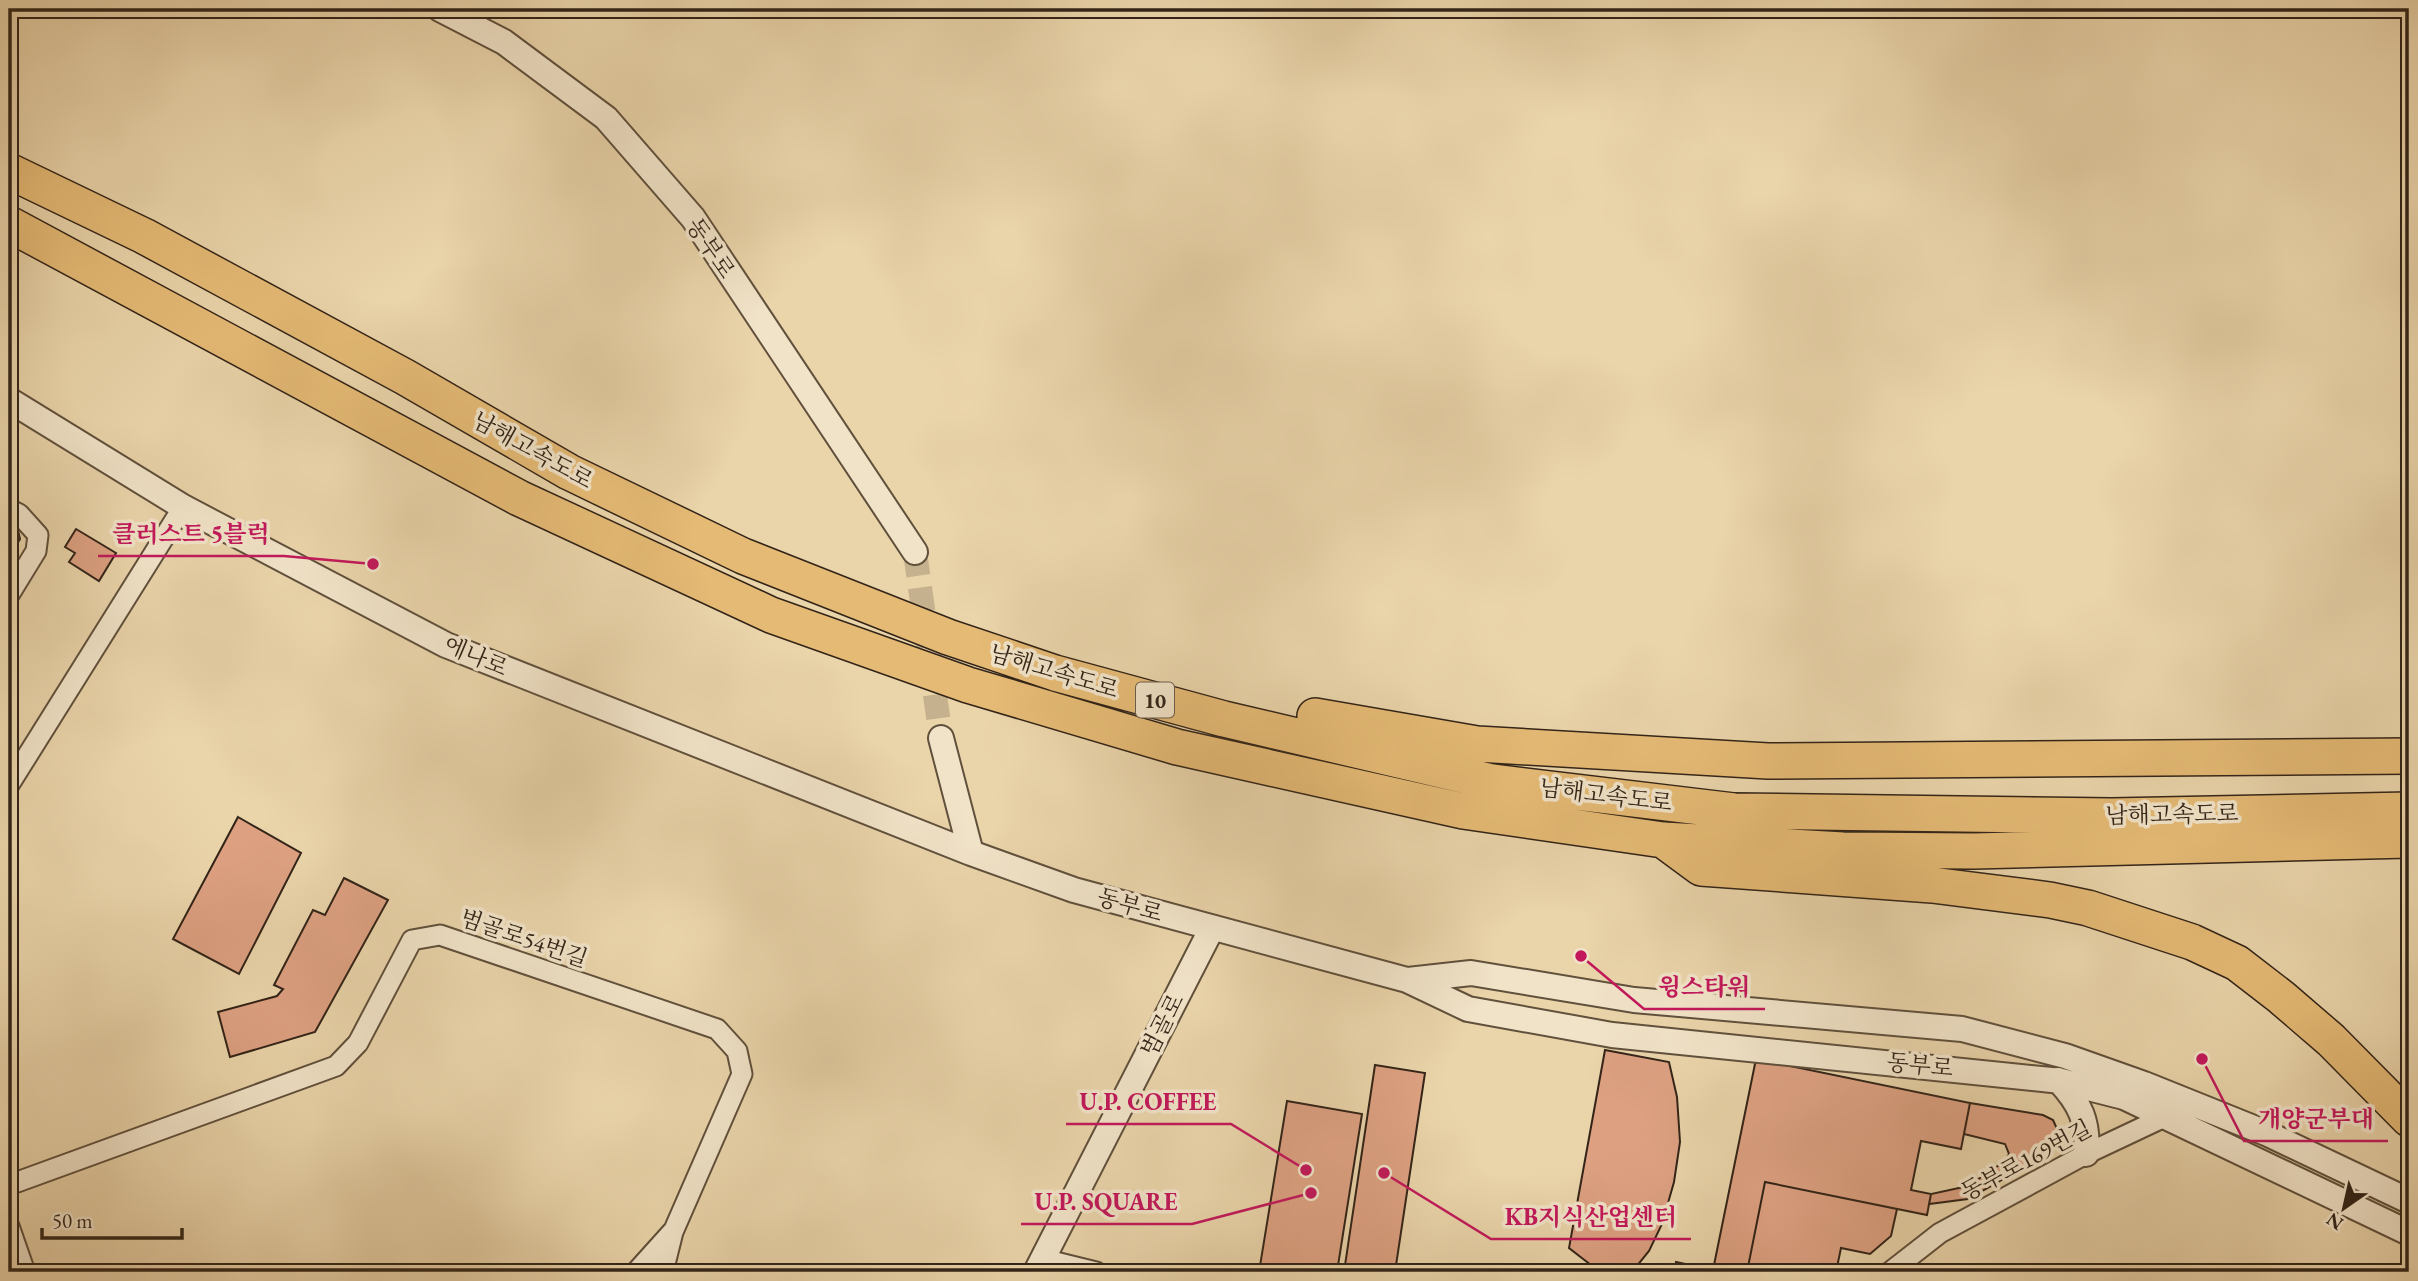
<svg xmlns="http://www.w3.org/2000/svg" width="2418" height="1281" viewBox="0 0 2418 1281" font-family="'EB Garamond','Noto Serif KR',serif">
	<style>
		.building { fill: #dda182; stroke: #322418; stroke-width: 2 }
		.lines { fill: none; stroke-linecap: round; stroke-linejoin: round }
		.tertiary-tunnel { stroke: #c5b18d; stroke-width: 24; stroke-dasharray: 24 12; stroke-linecap: butt }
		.minor-casing { stroke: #60503c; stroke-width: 23 }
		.tertiary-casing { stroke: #60503c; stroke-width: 28 }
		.motorway-casing { stroke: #322418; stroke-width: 38 }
		.minor { stroke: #f1e3c8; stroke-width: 19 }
		.tertiary { stroke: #f1e3c8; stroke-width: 24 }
		.motorway { stroke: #e5ba75; stroke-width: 35 }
		.labels { text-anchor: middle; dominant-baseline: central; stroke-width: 7; stroke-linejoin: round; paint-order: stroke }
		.shield { fill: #f1e3c8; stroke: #6b5d4d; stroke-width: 2 }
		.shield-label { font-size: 21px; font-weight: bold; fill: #322418 }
		.street-label { font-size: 23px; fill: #322418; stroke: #f1e3c8 }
		.leader { fill: none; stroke: #c2185b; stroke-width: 2.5 }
		.callout-dot { fill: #c2185b; stroke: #f1e3c8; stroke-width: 2.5 }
		.callout-label { font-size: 24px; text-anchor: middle; font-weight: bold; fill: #c2185b; stroke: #f1e3c8; stroke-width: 7; stroke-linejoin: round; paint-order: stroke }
	</style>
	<rect width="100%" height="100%" fill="#ead4aa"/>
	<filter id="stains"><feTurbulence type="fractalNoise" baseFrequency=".00286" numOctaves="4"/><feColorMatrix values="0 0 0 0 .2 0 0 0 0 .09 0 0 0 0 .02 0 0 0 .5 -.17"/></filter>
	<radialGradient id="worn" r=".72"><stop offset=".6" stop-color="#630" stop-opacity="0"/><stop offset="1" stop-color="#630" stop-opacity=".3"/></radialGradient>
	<path class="building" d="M9,525L18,530L20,539L9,557Z
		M76,529L116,553L99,581L69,562L75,553L65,547Z
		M238,817L301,853L239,974L173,939Z
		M344,878L388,900L315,1032L230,1057L218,1012L277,996L283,989L274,985L313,910L325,915Z
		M1605,1050L1669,1062L1677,1097L1680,1142L1674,1182L1662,1224L1649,1251L1632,1272H1600L1569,1248Z
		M1756,1059L1970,1103L1961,1149L1921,1141L1911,1190L1931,1194L1927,1215L1765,1182L1747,1272H1674L1676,1262L1713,1270Z
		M1375,1065L1425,1073L1395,1272H1344Z
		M1287,1101L1362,1114L1337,1272H1259Z
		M1970,1103L2043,1115L2053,1120L2058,1131L2056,1144L2049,1153L1968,1199L1929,1204L1931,1194L1968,1186L2005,1161L2009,1154L2005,1144L1964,1134Z
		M1765,1182L1897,1209L1891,1236L1870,1254L1841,1248L1836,1272H1747Z"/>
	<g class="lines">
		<path class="tertiary-tunnel" d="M915,552L941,738"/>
		<defs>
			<path id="minor" d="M9,509L19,514L38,535L36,551L9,595
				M9,785L183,507
				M9,1185L336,1066L358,1043L412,940L440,935L717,1029L737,1051L742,1074L673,1232L663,1272
				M9,1226L25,1272
				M1043,1259L1096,1272
				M636,1272L672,1232
				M1890,1272L1940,1233L2086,1154L2175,1112"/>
			<path id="tertiary" d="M440,9L504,42L606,118L693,218L915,552
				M9,400L183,507L446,645L971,853L1074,890L1407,980L1468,1009L1612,1035L2061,1081L2124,1097L2409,1233
				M941,738L971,853
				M1408,980L1471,973L1634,1000L1962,1029L2065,1056L2144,1084L2266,1133L2409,1201
				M2058,1080C2080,1103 2089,1122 2086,1154
				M1036,1272L1212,928"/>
			<path id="motorway" d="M9,171L144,236L405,377L569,472L743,556L948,637L1055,673L1224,719L1492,782L1734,811L2112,816L2409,810
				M9,224L519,498L771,615L968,685L1177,747L1463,811L1663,840L1843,850L1974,851L2409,840
				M1315,716L1477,744L1768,761L2409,756
				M1663,840L1701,868L1932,885L2050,900L2088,908L2192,942L2237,963L2281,997L2331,1040L2409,1119"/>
		</defs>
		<use href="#minor" class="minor-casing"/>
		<use href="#tertiary" class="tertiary-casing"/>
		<use href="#motorway" class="motorway-casing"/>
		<use href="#minor" class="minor"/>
		<use href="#tertiary" class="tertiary"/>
		<use href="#motorway" class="motorway"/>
	</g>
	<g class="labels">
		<rect class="shield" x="1136" y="682.5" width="38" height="35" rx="5"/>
		<g class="shield-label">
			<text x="1155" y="700">10</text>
		</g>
		<g class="street-label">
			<text transform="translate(711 248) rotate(56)">동부로</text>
			<text transform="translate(533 450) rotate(29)">남해고속도로</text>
			<text transform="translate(476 656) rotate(23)">에나로</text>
			<text transform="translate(1054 671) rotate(17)">남해고속도로</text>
			<text transform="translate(1606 795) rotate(7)">남해고속도로</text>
			<text transform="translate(2172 814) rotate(-1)">남해고속도로</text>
			<text transform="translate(1130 905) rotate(16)">동부로</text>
			<text transform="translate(524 938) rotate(19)">범골로54번길</text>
			<text transform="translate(1162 1025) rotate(-63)">범골로</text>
			<text transform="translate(1920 1065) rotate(6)">동부로</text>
			<text transform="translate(2026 1160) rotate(-28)">동부로169번길</text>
		</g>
	</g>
	<path class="leader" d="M373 564L284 556H98M1581 956L1644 1009H1765M1306 1170L1231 1124H1066M2202 1059L2244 1141H2388M1311 1193L1192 1224H1021M1384 1173L1491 1239H1691"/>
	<g class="callout-dot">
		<circle cx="373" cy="564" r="7"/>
		<circle cx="1581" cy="956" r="7"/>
		<circle cx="1306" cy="1170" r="7"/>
		<circle cx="2202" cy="1059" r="7"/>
		<circle cx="1311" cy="1193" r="7"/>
		<circle cx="1384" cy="1173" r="7"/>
	</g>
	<g class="callout-label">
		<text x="191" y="542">클러스트 5블럭</text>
		<text x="1704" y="995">윙스타워</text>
		<text x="1148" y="1110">U.P. COFFEE</text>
		<text x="2316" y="1127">개양군부대</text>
		<text x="1106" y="1210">U.P. SQUARE</text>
		<text x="1591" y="1225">KB지식산업센터</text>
	</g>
	<rect width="2418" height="1281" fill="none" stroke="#ead4aa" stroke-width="35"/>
	<rect x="10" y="10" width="2397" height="1260" fill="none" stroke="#322418" stroke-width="3.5"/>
	<rect x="18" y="18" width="2383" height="1246" fill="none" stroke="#322418" stroke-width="2"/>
	<g transform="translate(2344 1208) rotate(214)" stroke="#f1e3c8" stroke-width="5" paint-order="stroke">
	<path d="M0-5L12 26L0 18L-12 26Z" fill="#322418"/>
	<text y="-10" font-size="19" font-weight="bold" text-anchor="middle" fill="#322418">N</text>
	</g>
	<path d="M42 1228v10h140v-10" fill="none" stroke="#322418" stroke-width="3.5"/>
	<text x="52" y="1228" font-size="21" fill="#322418" stroke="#f1e3c8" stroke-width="5" paint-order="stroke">50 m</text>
	<rect width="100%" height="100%" filter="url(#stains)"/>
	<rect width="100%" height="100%" fill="url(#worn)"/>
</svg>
